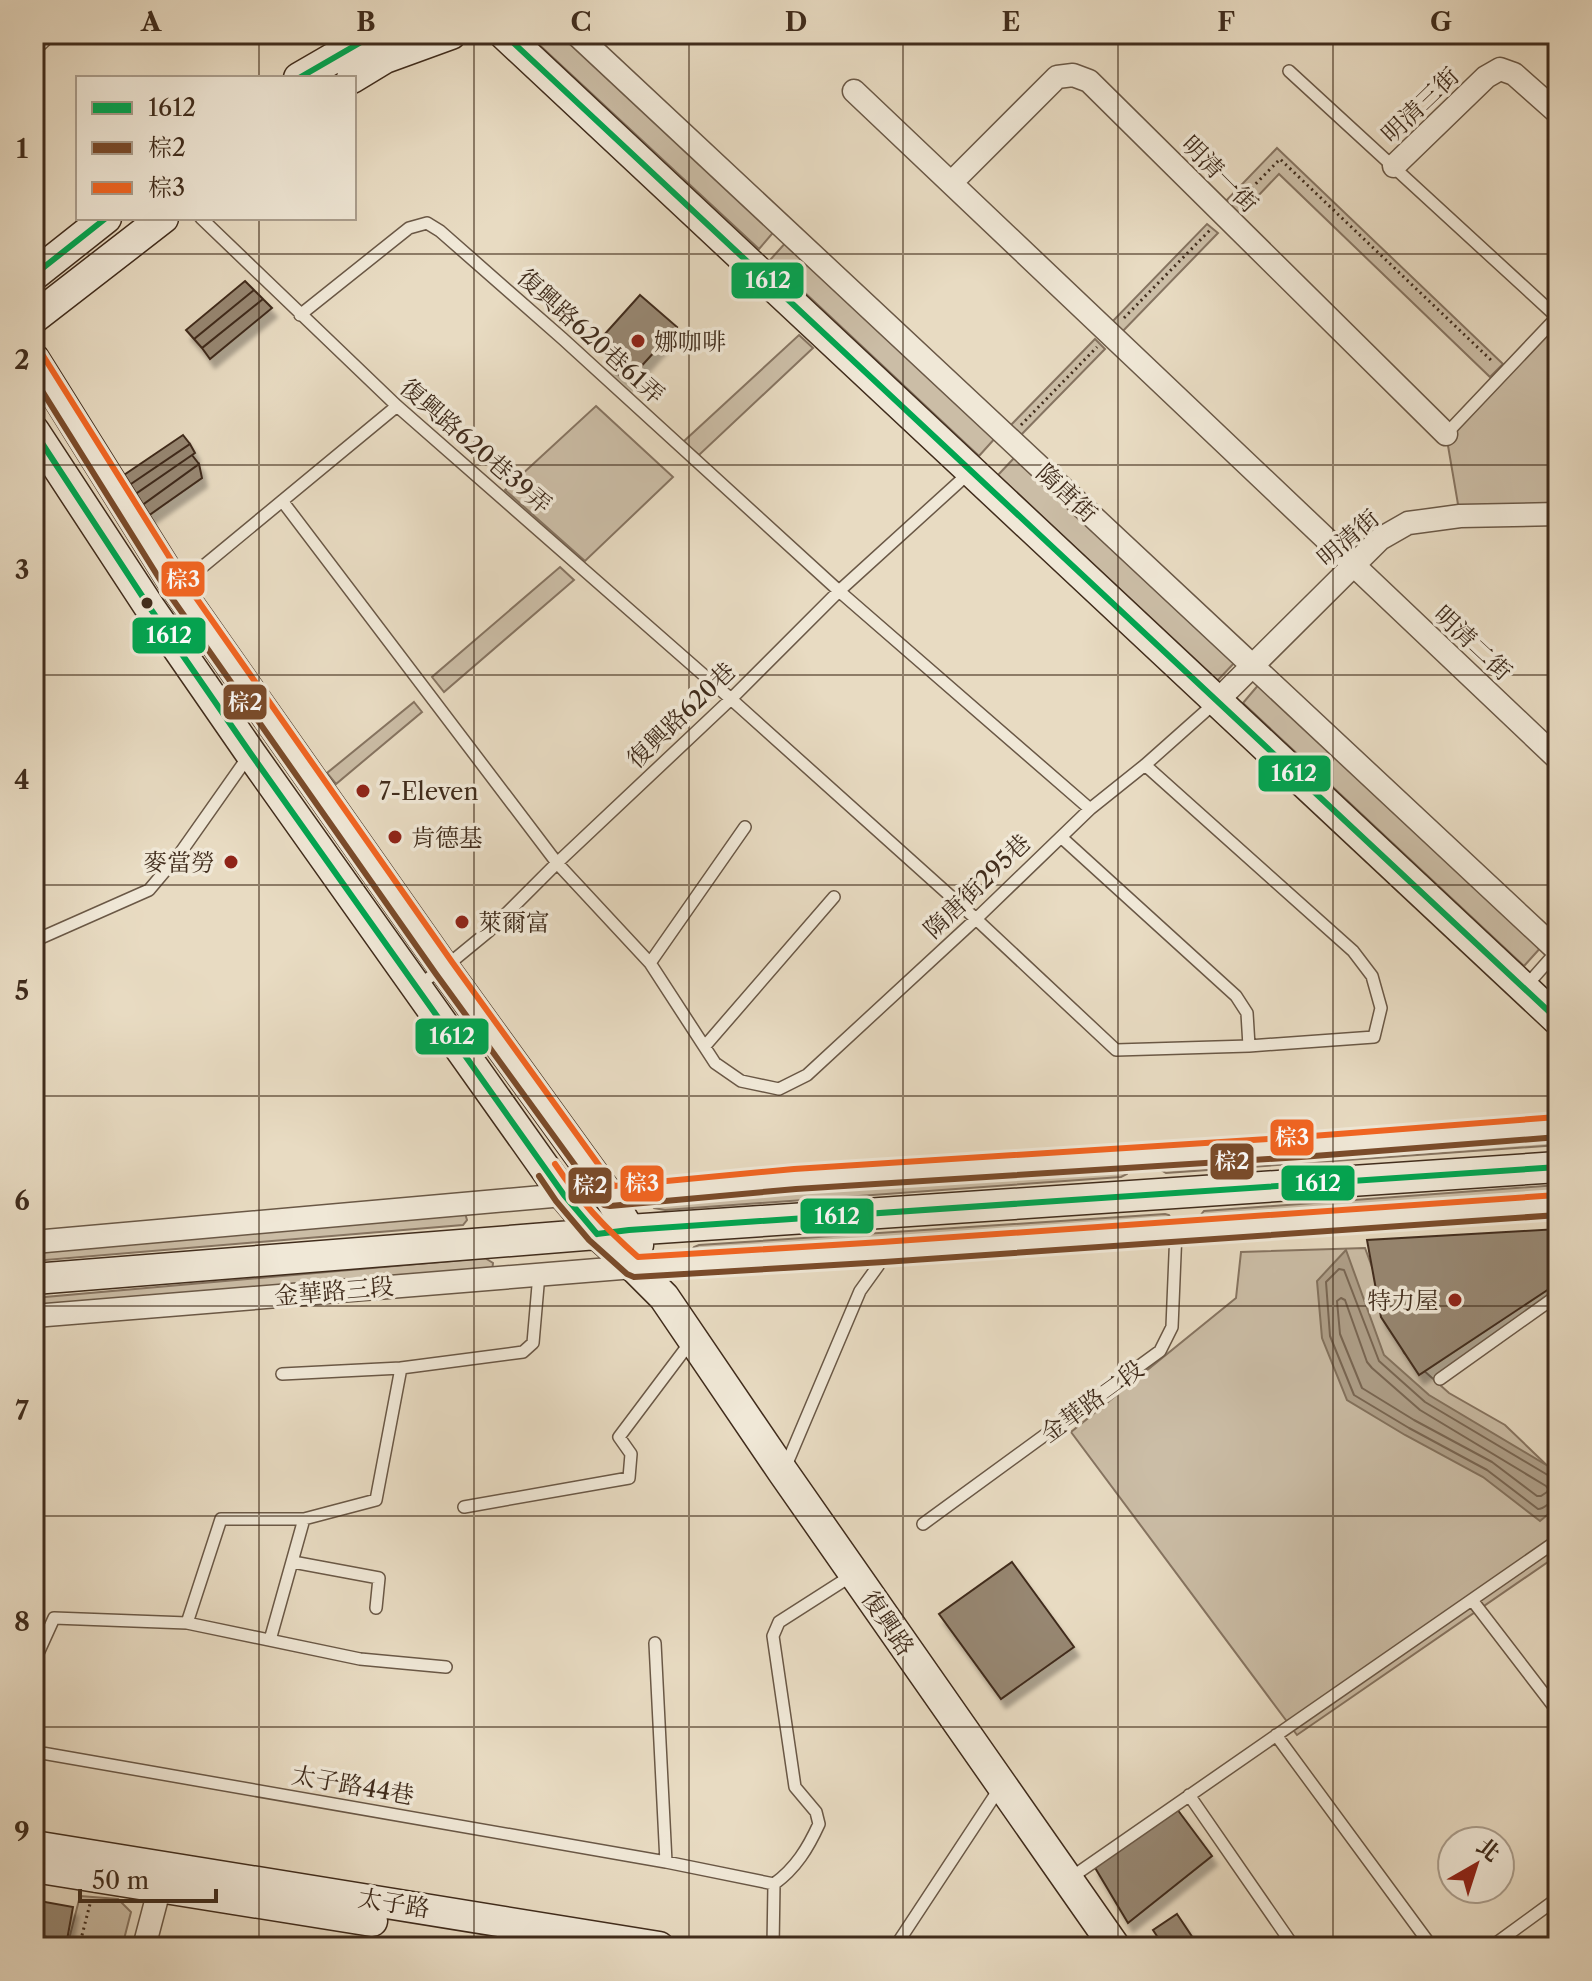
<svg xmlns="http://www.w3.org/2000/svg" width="1592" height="1981" viewBox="0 0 1592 1981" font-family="'Libre Caslon Text','Noto Serif TC',serif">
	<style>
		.green { fill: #cbbda6; stroke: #867461; stroke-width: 2 }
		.water { fill: #afa08a; stroke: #83725e; stroke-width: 2 }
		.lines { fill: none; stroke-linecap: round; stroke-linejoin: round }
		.shore { stroke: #786653; stroke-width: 2 }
		.building { fill: #978772; stroke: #402c1c; stroke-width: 2; filter: url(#shadow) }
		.lane-casing { stroke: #6a5846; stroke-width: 14 }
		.street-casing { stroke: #6a5846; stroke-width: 25 }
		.secondary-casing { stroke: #402c1c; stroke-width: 33 }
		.path { stroke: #402c1c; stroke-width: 3; stroke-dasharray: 2 4; stroke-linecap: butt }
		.lane { stroke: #f0e8d7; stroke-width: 11 }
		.street { stroke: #f0e8d7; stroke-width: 22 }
		.secondary { stroke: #f0e8d7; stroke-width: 30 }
		.bus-1-casing { stroke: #f0e8d7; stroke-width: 12 }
		.bus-2-casing { stroke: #f0e8d7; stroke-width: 12 }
		.bus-3-casing { stroke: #f0e8d7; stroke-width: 12 }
		.bus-1 { stroke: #00a651; stroke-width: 6 }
		.bus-2 { stroke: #7a4b2a; stroke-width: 6 }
		.bus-3 { stroke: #f26522; stroke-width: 6 }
		.grid { fill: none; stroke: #402c1c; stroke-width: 2; stroke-opacity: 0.55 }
		.poi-dot { fill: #8f2418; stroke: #f0e8d7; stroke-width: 3 }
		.bus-dot { fill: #402c1c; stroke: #f0e8d7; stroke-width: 3 }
		.labels { text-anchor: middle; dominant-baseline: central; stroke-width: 7; stroke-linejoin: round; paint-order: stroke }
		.street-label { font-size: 24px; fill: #402c1c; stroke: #f0e8d7 }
		.poi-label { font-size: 24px; fill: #402c1c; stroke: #f0e8d7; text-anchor: start }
		.line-badge { stroke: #f0e8d7; stroke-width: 3 }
		.badge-label { font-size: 22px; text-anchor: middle; font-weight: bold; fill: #fff }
		.neatline { fill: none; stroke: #402c1c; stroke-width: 3 }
		.grid-label { font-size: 26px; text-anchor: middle; font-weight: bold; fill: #402c1c }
	</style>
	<defs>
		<filter id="shadow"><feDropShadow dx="5" dy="9" stdDeviation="2" flood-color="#0004"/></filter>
	</defs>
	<rect width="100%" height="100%" fill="#e8dbc2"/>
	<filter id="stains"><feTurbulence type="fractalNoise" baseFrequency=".0025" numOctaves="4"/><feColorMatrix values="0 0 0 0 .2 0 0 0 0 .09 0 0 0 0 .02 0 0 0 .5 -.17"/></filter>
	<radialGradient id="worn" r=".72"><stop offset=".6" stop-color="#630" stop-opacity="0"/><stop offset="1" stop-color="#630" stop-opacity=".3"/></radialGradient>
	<path class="green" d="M571,37L777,228L759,249L533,39Z
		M1277,148L1503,364L1490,377L1279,174L1235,220L1221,206Z
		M1207,224L1218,233L1120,334L1110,324Z
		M788,240L997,436L979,456L770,260Z
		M1558,318V514L1460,516L1446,434Z
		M799,335L813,348L699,455L683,442Z
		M1095,339L1105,349L1017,439L1007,429Z
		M596,406L673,477L585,561L505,490Z
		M1016,456L1237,660L1217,681L998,475Z
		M560,567L574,580L444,692L432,677Z
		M1260,683L1543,945L1524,966L1243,703Z
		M414,702L422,712L336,784L327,773Z
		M1558,1132V1145L1166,1173L1161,1170L1159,1166Z
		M1127,1168V1174L1121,1177L665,1210L654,1208L650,1202V1199Z
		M1558,1185V1201L1201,1221L1200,1216L1204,1211Z
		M465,1213L467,1220L463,1225L34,1261V1246Z
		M1165,1214L1169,1215L1172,1220L694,1256L692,1250L694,1247L699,1245Z
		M1365,1248L1404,1353L1449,1393L1505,1425L1558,1476V1555L1297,1735L1071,1432L1236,1298L1241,1252Z
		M485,1258L493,1263L492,1271L34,1308V1298Z
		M80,1896L118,1899L131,1912L122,1947H67Z"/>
	<path class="water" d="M1346,1250L1384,1355L1429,1395L1558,1472V1506L1540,1521L1483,1477L1405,1435L1347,1400L1322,1338L1317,1281Z"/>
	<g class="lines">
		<path class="shore" d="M1341,1298L1345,1300L1367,1362L1372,1368L1420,1410L1546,1486L1548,1489L1547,1492L1541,1496H1537L1492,1462L1414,1420L1362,1388L1340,1334L1337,1301Z
			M1558,1478L1551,1477L1425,1402L1379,1361L1344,1270L1339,1269L1326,1282L1330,1336L1354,1395L1409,1428L1487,1470L1538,1509C1546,1509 1549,1500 1558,1500"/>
	</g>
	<path class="building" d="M245,281L254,290L194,339L186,330Z
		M254,290L263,299L202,348L194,339Z
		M640,295L677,327L627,382L605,362L618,347L604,335Z
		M263,299L272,308L210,359L202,348Z
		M183,435L190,444L128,486L121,477Z
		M190,444L195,453L134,495L128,486Z
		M192,455L199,464L141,506L134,495Z
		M199,464L202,478L148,516L141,506Z
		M1558,1229V1283L1419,1375L1381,1317L1367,1240Z
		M1012,1562L1074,1647L1001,1699L939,1614Z
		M1177,1809L1212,1856L1128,1923L1094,1866Z
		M34,1900L73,1907L67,1940L34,1935Z
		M1177,1914L1199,1947H1164L1153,1930Z"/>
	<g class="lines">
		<defs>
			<path id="lane" d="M34,51L52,34
				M1289,71L1558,318
				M201,218L397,406L731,699L976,919L1116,1050L1249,1046L1374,1037L1381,1008L1372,976L1353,951L1145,765
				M300,315L409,228L427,223L440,231L563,339L839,591L1090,809
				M1446,434L1557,317
				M283,502L557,863L650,963L715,1063L741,1081L779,1089L807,1075L976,919L1090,809L1145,765L1217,701
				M178,587L397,406
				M1061,837L1236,996L1247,1013L1249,1046
				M34,937L36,940L149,890L181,852L250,754
				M650,963L745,827
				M418,985L444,968L489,931L557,863L731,699L839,591L970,472
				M1526,986L1558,950
				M705,1046L834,897
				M282,1374L401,1368
				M1440,1379L1558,1295
				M785,1468L860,1291L878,1266L883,1252
				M464,1507L629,1478L631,1454L619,1437L692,1340
				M923,1524L1160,1351L1172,1327L1176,1231
				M293,1562L379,1578L376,1608
				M1472,1600L1558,1712
				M270,1640L304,1519
				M655,1643L666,1862
				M34,1662L54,1618L187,1623
				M446,1667L360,1659L187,1623L221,1519H304L376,1500L401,1368L523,1352L533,1343L539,1274
				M1276,1735L1432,1947
				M34,1746L42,1753L666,1862L774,1884
				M1189,1795L1294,1947
				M1069,1879L1558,1540
				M773,1947L774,1884C796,1868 808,1848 819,1824L816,1812L795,1787L773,1636L779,1622L854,1574
				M895,1947L1001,1786
				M1491,1947L1558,1898"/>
			<path id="street" d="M576,34L1558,951
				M854,91L1558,759
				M1394,166L1486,77L1500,69L1514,74L1558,113
				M951,183L1057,77L1073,75L1089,81L1446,434
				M1217,701L1380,539L1408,523L1460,516L1558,514
				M34,1242L564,1195L609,1196L795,1179L1300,1147L1558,1127
				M34,1316L634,1267L883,1252L996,1243L1558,1205
				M144,1947L163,1875"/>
			<path id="secondary" d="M504,34L1558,1020
				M299,78L375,34
				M352,78L385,58L451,34
				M34,275L106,218
				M34,318L163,218
				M34,359L177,588L444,968L609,1196L638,1245
				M34,431L150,608L251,754L564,1195L597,1234L634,1267L664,1297L783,1472L1115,1947
				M34,1279L597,1234L629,1230L1558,1167
				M34,1846L659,1947
				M34,1867L372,1921"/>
		</defs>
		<use href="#lane" class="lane-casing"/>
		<use href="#street" class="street-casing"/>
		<use href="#secondary" class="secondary-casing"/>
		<path class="path" d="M1239,201L1280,159L1493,362
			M1124,318L1211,229
			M1021,425L1097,347
			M79,1947L91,1900"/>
		<use href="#lane" class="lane"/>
		<use href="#street" class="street"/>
		<use href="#secondary" class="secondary"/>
		<defs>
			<path id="bus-1" d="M504,34L1558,1020
				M299,78L375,34
				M34,275L106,218
				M34,431L150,608L251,754L564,1195L597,1234
				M597,1234L629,1230L1558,1167"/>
			<path id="bus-2" d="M34,378L169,594L436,974L604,1205L610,1206L796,1189L1301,1157L1558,1137
				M539,1176L556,1201L589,1240L627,1274L634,1277L884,1262L1558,1215"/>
			<path id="bus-3" d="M42,354L185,582L452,962L614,1186L794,1169L1299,1137L1557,1117
				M555,1164C580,1201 604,1227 638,1257L882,1242L1557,1195"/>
		</defs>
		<use href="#bus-1" class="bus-1-casing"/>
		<use href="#bus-2" class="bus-2-casing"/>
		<use href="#bus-3" class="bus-3-casing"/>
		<use href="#bus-1" class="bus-1"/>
		<use href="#bus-2" class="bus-2"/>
		<use href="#bus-3" class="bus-3"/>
	</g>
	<path class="grid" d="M259,34V78M474,34V1947M689,34V1947M903,34V1947M1118,34V1947M1333,34V1947M259,218V1947M34,254H1558M34,465H1558M34,675H1558M34,885H1558M34,1096H1558M34,1306H1558M34,1516H1558M34,1727H1558"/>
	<g class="poi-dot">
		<circle cx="638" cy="341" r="8"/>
		<circle cx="363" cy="791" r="8"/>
		<circle cx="395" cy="837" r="8"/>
		<circle cx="231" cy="862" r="8"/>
		<circle cx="462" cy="922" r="8"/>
		<circle cx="1455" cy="1300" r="8"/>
	</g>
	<circle class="bus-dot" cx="147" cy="603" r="7"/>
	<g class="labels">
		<g class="street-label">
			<text transform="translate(1420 105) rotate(-44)">明清三街</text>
			<text transform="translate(1220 174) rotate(45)">明清一街</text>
			<text transform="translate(591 336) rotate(42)">復興路620巷61弄</text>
			<text transform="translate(476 446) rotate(41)">復興路620巷39弄</text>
			<text transform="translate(1067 493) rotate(43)">隋唐街</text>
			<text transform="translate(1348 538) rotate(-41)">明清街</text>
			<text transform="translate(1473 643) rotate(43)">明清二街</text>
			<text transform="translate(681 715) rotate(-44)">復興路620巷</text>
			<text transform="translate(977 886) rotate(-44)">隋唐街295巷</text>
			<text transform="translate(334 1291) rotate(-5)">金華路三段</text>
			<text transform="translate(1092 1401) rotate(-36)">金華路二段</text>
			<text transform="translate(888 1623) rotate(56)">復興路</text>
			<text transform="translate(353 1785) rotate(10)">太子路44巷</text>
			<text transform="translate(394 1903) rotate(9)">太子路</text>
		</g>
		<g class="poi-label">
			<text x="654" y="341">娜咖啡</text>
			<text x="379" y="791">7-Eleven</text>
			<text x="411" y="837">肯德基</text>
			<text x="215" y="862" text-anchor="end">麥當勞</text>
			<text x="478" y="922">萊爾富</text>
			<text x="1439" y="1300" text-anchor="end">特力屋</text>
		</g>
	</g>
	<g class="line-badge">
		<rect x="730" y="261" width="75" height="39" rx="8" fill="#00a651"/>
		<rect x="160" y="560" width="46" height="38" rx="8" fill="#f26522"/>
		<rect x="131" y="616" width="76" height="39" rx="8" fill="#00a651"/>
		<rect x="222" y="683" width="46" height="38" rx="8" fill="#7a4b2a"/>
		<rect x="1257" y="754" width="75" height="39" rx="8" fill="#00a651"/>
		<rect x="414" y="1017" width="76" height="39" rx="8" fill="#00a651"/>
		<rect x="1269" y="1118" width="46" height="39" rx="8" fill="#f26522"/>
		<rect x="1209" y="1142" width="46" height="39" rx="8" fill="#7a4b2a"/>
		<rect x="1280" y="1164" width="76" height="38" rx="8" fill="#00a651"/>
		<rect x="619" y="1164" width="46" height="39" rx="8" fill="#f26522"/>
		<rect x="567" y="1166" width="46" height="39" rx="8" fill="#7a4b2a"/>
		<rect x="799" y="1197" width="76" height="38" rx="8" fill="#00a651"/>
	</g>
	<g class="badge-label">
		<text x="768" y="288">1612</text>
		<text x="183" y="587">棕3</text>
		<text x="169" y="643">1612</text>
		<text x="245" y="710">棕2</text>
		<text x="1294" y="781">1612</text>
		<text x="452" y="1044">1612</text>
		<text x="1292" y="1145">棕3</text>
		<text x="1232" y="1169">棕2</text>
		<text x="1318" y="1191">1612</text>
		<text x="642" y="1191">棕3</text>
		<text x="590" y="1193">棕2</text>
		<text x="837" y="1224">1612</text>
	</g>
	<rect width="1592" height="1981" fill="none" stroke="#e8dbc2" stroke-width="88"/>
	<rect x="76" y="76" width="280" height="144" fill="#f0e8d7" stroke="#aa9d8c" stroke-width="2"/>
	<rect x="92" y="102" width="40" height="12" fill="#00a651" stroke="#aa9d8c" stroke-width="2"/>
	<text x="148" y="116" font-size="24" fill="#402c1c">1612</text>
	<rect x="92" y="142" width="40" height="12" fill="#7a4b2a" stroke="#aa9d8c" stroke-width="2"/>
	<text x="148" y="156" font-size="24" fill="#402c1c">棕2</text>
	<rect x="92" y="182" width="40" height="12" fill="#f26522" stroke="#aa9d8c" stroke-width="2"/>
	<text x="148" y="196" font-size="24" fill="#402c1c">棕3</text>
	<g transform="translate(1476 1865) rotate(39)"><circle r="38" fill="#f0e8d7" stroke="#aa9d8c" stroke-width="2"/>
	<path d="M0-6L14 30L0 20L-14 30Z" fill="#8f2418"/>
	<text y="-12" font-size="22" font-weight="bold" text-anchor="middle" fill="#402c1c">北</text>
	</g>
	<path d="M80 1889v12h136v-12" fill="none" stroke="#402c1c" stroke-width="4"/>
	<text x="92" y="1889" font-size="24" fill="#402c1c" stroke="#f0e8d7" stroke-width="6" paint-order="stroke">50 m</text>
	<rect x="44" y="44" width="1504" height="1893" class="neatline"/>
	<g class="grid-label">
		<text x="151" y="31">A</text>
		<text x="366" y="31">B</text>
		<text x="581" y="31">C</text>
		<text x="796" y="31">D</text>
		<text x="1011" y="31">E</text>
		<text x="1226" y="31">F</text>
		<text x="1441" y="31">G</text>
		<text x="22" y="158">1</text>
		<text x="22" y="369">2</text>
		<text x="22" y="579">3</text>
		<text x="22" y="789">4</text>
		<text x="22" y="1000">5</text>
		<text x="22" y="1210">6</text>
		<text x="22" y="1420">7</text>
		<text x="22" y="1631">8</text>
		<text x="22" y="1841">9</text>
	</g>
	<rect width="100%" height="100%" filter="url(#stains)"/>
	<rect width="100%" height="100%" fill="url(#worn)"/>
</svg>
